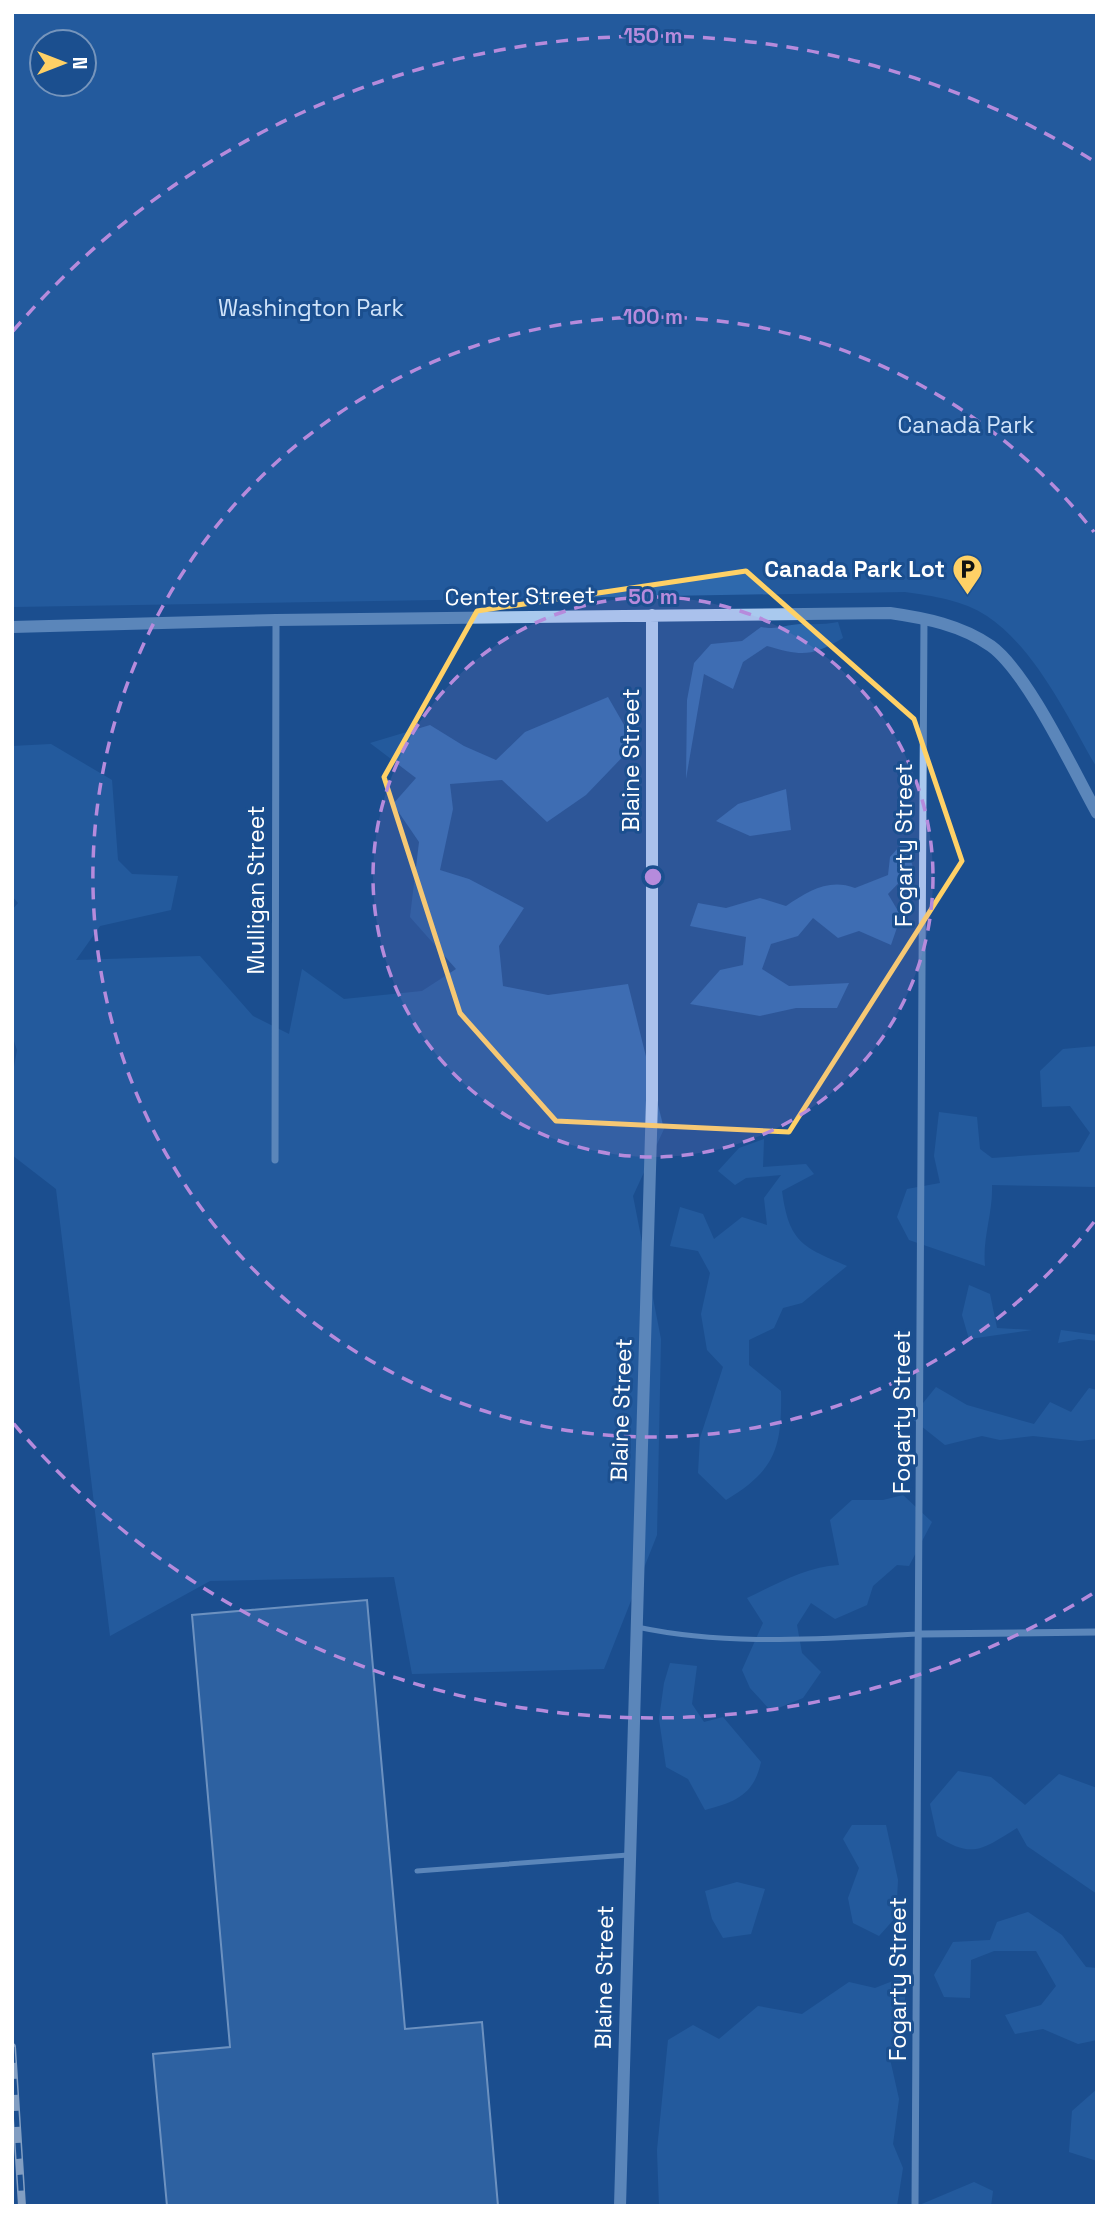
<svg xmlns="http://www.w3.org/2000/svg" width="1109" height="2218" viewBox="0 0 1109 2218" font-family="'Space Grotesk',sans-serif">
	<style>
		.green { fill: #2e69ad; fill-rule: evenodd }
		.building { fill: #4478b7; stroke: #cfe3fa; stroke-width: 2 }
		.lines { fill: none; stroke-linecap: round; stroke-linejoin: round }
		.service { stroke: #a9c9ee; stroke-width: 5 }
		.minor { stroke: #a9c9ee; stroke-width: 7 }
		.tertiary { stroke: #a9c9ee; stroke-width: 12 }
		.rail-casing { stroke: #fff; stroke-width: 8 }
		.rail { stroke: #1b4f8f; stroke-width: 5; stroke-dasharray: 16; stroke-linecap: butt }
		.marked { fill: none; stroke: #ffd166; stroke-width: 5; stroke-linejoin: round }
		.ring { fill: none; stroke: #b68bdc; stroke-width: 3.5; stroke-dasharray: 12 9 }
		.labels { text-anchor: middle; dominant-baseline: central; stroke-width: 6; stroke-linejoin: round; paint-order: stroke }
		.park-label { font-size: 23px; fill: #cfe3fa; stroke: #1b4f8f }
		.poi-label { font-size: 23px; font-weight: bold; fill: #fff; stroke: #1b4f8f; text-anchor: end }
		.street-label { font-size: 23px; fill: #fff; stroke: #1b4f8f }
		.centre { fill: #b68bdc; stroke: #1b4f8f; stroke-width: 3.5 }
		.ring-label { font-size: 21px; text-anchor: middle; font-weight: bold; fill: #b68bdc; stroke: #1b4f8f; stroke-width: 6; stroke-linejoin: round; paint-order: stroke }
	</style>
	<rect width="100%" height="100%" fill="#1b4f8f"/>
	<path class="green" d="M12,12H1097V768C1067,716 1036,649 987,616C963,600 933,596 905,592L12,607ZM42,42H84V84H42Z
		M838,622L843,638C811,657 802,656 767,646L743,662L733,689L704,674L686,779L687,700L694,663L711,644L742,641L761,627C778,630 784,625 800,624C813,624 824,625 838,622Z
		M608,697L635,744L586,795L547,822L502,780L450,784L453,809L440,870L469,879L524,908L499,946L503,986L548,995L628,984L664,1129L633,1196L661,1339L657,1535L604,1669L412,1674L394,1577L210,1581L110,1636L56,1189L12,1155V1078L17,1050L12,1035V910L18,903L12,896V746L51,744L112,780L118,860L132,874L178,876L171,910L100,926L76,960L200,956L253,1016L289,1034L302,969L344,999L422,991L456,969L410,917L419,842L393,804L416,778L370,743L430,725L464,746L496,760L525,732Z
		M786,789L791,830L750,836L716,821L738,804Z
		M906,839L913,868L888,894L901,916L891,945L859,931L838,938L813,918L798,936L771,944L762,969L789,986L849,983L837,1008H796L760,1016L690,1004L720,970L743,965L746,937L690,926L698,903L726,908L760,898L786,906C808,891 829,878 855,888L888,875L890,857Z
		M1097,1046V1187L992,1185C993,1213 982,1239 985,1266L909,1240L897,1217L907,1189L940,1183L934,1156L939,1112L977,1117L980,1149L992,1158L1079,1152L1090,1133L1070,1106L1042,1107L1040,1071L1063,1049Z
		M764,1139L763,1167L806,1164L814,1174L782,1191C789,1243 803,1247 847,1266L802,1303L783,1308L774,1328L749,1340V1365L781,1391C782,1447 776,1470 726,1500L698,1473L700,1438L723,1367L707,1350L701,1314L710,1273L698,1251L670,1246L680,1207L703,1214L714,1239L742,1217L767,1225L764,1198L781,1175L746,1178L735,1185L718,1171L739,1148Z
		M969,1285L990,1294L997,1328L1032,1330L969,1339L962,1315Z
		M1061,1330L1097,1335V1341L1079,1339L1058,1343Z
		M936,1387L967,1405L1034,1424L1050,1402L1071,1412L1089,1388L1097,1390V1439L1080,1441L1033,1436L1000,1440L982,1436L945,1445L911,1418Z
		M903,1495L932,1522L909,1566L897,1565L873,1586L867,1605L835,1619L811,1603L797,1625L802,1653L821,1672L803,1698L771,1711L750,1688L742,1670L763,1623L747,1598C777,1584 805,1567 839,1565L830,1520L852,1500H883Z
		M670,1663L697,1666L692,1704L704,1722L723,1717L761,1762C754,1795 735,1802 705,1810L688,1779L666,1767L659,1719L664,1683Z
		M958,1771L991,1777L1025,1805L1059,1774L1097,1788V1894L1027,1846L1017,1828C984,1848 973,1860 937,1836L930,1804Z
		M852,1825H886L898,1880L896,1917L879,1936L853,1923L848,1898L859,1868L843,1839Z
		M737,1882L765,1889L751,1934L723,1938L712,1919L705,1891Z
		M1028,1912L1062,1935L1086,1967L1097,1968V2040L1078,2044L1043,2029L1015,2034L1005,2015L1041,2005L1056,1986L1036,1951H994L971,1960L970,1998L944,1997L934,1975L953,1942L990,1940L997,1922Z
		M903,1977L906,2011L890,2059L899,2099L893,2144L903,2168L897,2206H659L657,2150L668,2040L693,2025L719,2039L758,2006L802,2014L849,1982L875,1988Z
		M1097,2089V2161L1069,2152L1072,2111Z
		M974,2182L993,2191L991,2206H917Z"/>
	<path class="building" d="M367,1600L405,2029L482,2022L498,2206H167L153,2054L230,2047L192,1615Z"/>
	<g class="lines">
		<path class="service" d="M637,1627C730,1647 826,1638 920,1634
			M417,1871L628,1855"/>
		<path class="minor" d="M275,1160L276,620
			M920,1634L1097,1632
			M915,2206L924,618"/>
		<path class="tertiary" d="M12,627L276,620L890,613C925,618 961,625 991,646C1028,673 1073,770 1097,813
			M620,2206L652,1100V615"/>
		<defs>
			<path id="rail" d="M12,2047L22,2206"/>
		</defs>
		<use href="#rail" class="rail-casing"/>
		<use href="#rail" class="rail"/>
	</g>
	<path d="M0 0H1109V2218H0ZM746,571L914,719L962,861L789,1132L556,1121L460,1013L384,777L477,611Z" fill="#1b4f8f" fill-opacity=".55" fill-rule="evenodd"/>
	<path class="marked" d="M746,571L914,719L962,861L789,1132L556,1121L460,1013L384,777L477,611Z"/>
	<circle cx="653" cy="877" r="280" fill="#b68bdc" fill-opacity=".12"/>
	<g class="ring">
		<circle cx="653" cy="877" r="280"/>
		<path d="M1094 1222A560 560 0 1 1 1094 532"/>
		<path d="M1092 1594A841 841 0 0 1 13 1423M13 331A841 841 0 0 1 1092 160"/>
	</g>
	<defs>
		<symbol id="parking-pin" viewBox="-11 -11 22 30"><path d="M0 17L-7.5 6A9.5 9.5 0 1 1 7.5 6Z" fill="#ffd166" stroke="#1b4f8f"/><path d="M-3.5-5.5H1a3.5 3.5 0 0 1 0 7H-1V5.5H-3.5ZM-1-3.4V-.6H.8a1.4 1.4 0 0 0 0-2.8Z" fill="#111"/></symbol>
	</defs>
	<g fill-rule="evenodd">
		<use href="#parking-pin" x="950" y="552" width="35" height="47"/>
	</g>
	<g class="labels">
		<g class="park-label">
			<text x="311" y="308">Washington Park</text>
			<text x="966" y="425">Canada Park</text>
		</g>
		<g class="poi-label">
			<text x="945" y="569">Canada Park Lot</text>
		</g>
		<g class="street-label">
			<text transform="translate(520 596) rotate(-1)">Center Street</text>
			<text transform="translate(631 760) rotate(-90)">Blaine Street</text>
			<text transform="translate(904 845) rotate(-90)">Fogarty Street</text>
			<text transform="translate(256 890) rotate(-90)">Mulligan Street</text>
			<text transform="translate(621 1410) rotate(-88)">Blaine Street</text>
			<text transform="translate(902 1412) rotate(-90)">Fogarty Street</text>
			<text transform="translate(604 1977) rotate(-89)">Blaine Street</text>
			<text transform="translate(898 1979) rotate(-90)">Fogarty Street</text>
		</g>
	</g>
	<circle cx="653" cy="877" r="10" class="centre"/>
	<g class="ring-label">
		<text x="653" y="43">150 m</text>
		<text x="653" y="324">100 m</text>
		<text x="653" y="604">50 m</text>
	</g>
	<rect width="1109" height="2218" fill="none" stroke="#ffffff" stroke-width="28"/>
	<g transform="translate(63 63) rotate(90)"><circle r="33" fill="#1b4f8f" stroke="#7695bc" stroke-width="2"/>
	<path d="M0-5L12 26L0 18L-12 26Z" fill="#ffd166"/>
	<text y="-10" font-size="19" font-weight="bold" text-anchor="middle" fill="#ffffff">N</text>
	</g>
</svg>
